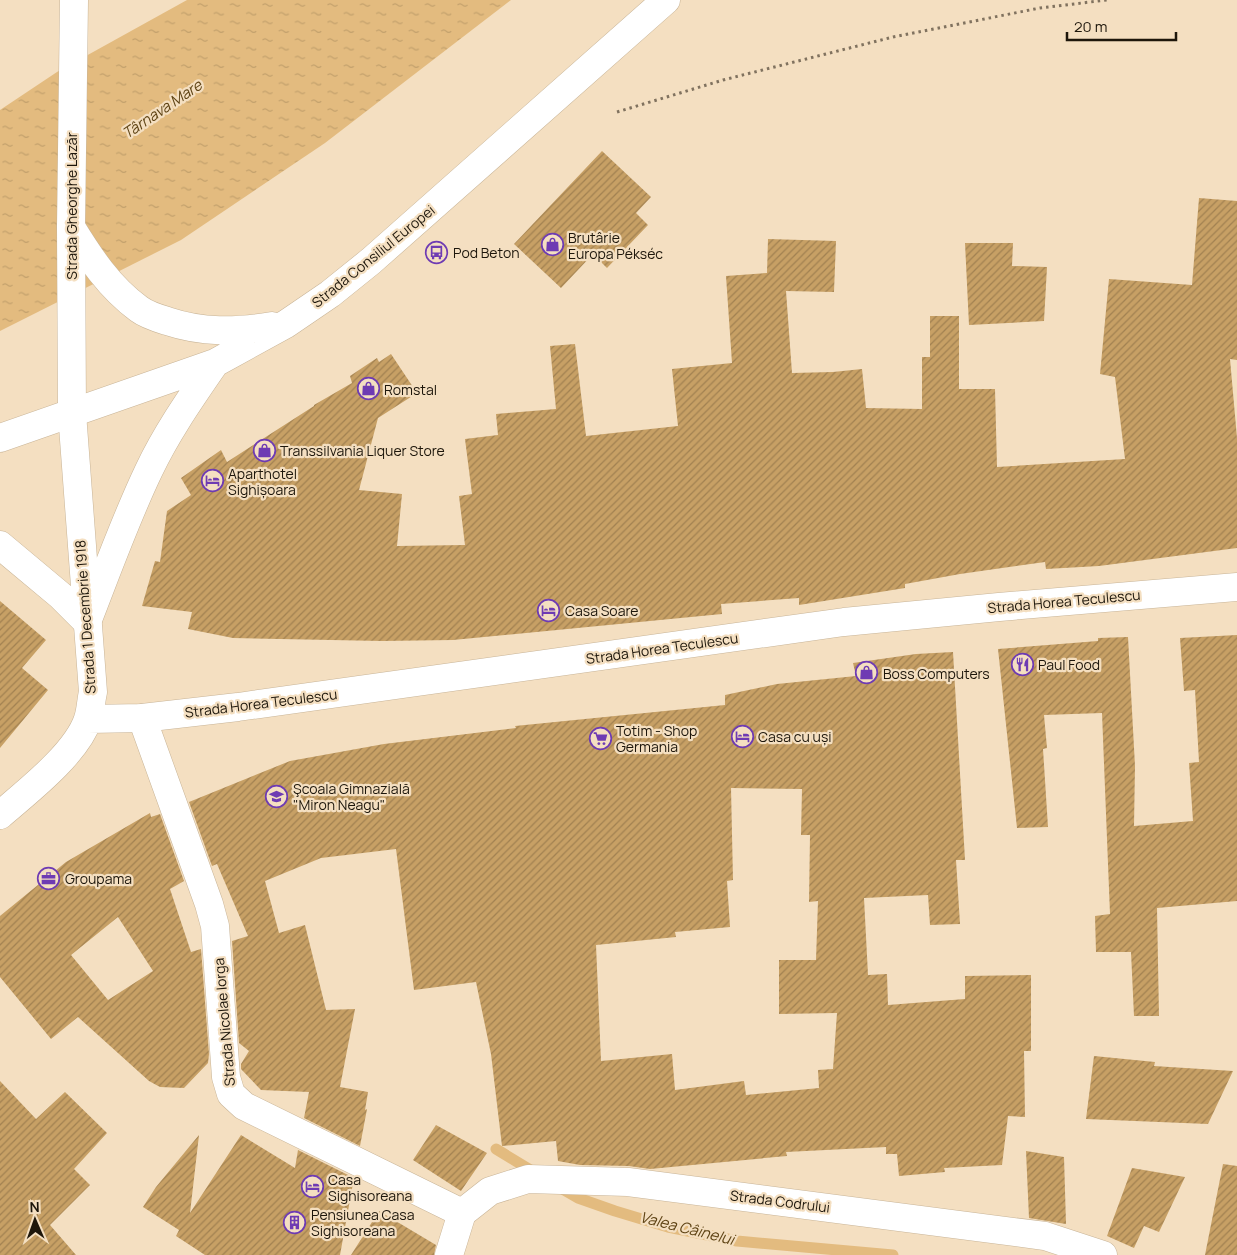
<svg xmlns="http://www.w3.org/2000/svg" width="1237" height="1255" viewBox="0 0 1237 1255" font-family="Manrope,sans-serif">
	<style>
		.water { fill: url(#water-ripples) }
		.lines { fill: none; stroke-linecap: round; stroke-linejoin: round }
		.stream { stroke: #e3bb7f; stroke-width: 11 }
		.building { fill: url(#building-hatch); fill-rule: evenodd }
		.street-casing { stroke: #c8b497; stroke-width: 29 }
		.secondary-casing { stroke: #c8b497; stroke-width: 29 }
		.highway-casing { stroke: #c8b497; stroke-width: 29 }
		.path { stroke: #80725f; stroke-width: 3; stroke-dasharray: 2.5 4; stroke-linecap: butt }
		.street { stroke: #fff; stroke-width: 28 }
		.secondary { stroke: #fff; stroke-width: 28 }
		.highway { stroke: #fff; stroke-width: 28 }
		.labels { text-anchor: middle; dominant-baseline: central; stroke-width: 4.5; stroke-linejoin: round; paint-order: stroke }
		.street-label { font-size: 14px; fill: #1d160b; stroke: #f4dfc1 }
		.poi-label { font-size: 14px; fill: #1d160b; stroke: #f4dfc1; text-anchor: start }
		.water-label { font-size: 15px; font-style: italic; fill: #5f4415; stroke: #f4dfc1 }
	</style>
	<defs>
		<pattern id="water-ripples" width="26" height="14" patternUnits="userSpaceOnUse" patternTransform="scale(1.25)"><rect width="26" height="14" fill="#e3bb7f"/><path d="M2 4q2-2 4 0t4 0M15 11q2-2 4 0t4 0" fill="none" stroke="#c2a06c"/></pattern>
		<pattern id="building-hatch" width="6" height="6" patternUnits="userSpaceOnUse" patternTransform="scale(1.25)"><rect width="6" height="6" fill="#c7a065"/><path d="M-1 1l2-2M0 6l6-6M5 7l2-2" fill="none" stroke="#a18151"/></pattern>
	</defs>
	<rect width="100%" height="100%" fill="#f4dfc1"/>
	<path class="water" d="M187,0H511L325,143L181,240L0,331V110L57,72Z"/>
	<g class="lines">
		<path class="stream" d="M496,1149L537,1174
			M559,1187L578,1198L615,1211L668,1227L737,1241L893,1255"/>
	</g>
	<path class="building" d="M602,151L651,197L636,213L648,225L607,268L593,254L561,288L514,244Z
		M1199,198L1237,201V360L1230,359L1237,438V548L1099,566L1046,569L1045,562L960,574L905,584V588L799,605V598L721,604L722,614L453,640L382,641L233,638L188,629L192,612L142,606L155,561L160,562L167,511L191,495L181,478L221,450L227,462L314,406V405L352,383L350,376L377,358L379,362L391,354L417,393L378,418L359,490L402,494L397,546L465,545L459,496L472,494L465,439L498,435L496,414L556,409L550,346L575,344L586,436L678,426L672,369L732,363L726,276L767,273L768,239L836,241L834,292L786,291L792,373L833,372L862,369L866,408L922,409V357H930V316H959V389H995L997,467L1125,459L1115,377L1100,374L1109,279L1192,285Z
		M965,243H1013L1012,266L1047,267L1044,321L969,325Z
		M0,601L46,640L22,668L48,690L0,748Z
		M1237,635V901L1157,908L1159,1016H1134L1131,952H1096L1095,916L1110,914L1102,713L1044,715L1047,748L1043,749L1048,827L1017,828L998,649L1098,641V638L1128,637L1135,766L1134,826L1193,821L1189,763L1199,762L1195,690L1184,691L1180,638Z
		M953,652L965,860H956L960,924L930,925L928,895L864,898L868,975L887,974L888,1005L965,999V976L1031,975V1051H1024L1025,1117L1008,1116L1002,1165L944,1168L945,1172L899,1176L897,1154H886V1147L786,1152L787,1156L650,1169L629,1166L580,1165L558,1161L556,1141L502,1146L491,1054L476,982L414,990L396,849L321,858L265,881L279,933L305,925L326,1010L355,1009L340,1087L368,1092L365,1110L367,1109L360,1146L304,1118L309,1092L261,1090L241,1069V1064L249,1051L239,1043L232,941L248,936L217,864L212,866L189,802L290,761L384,744L516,728L515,726L725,705V695L777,684L856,676L853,663L916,654ZM731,788L802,789L801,835H810L809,902L818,901L816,960H779V1014L837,1013L833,1069L818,1070L819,1088L746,1095L744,1081L675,1090L672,1054L601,1061L596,945L676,937L675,932L730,927L727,881L733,880Z
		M150,813L151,817L160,814L184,881L170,889L191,952L201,949L209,1054L208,1063L184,1088L160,1087L149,1081L78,1017L51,1039L0,977V916L66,862ZM118,917L153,971L108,1000L71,955Z
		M1094,1056L1155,1062L1154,1066L1233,1071L1208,1124L1086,1119Z
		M0,1081L36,1119L65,1092L107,1133L74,1169L90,1185L50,1225L76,1255H0Z
		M436,1125L487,1153L461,1191L413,1160Z
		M199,1135L190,1213L241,1135L295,1168L298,1150L354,1178L340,1255H205L176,1236L179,1230L143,1207L156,1187Z
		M1026,1151L1064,1157L1066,1224L1029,1218Z
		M1223,1164L1237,1166V1255H1205Z
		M1132,1168L1185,1177L1159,1232L1144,1226L1134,1248L1107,1236Z
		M379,1211L436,1245L434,1255H351Z"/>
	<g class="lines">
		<defs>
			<path id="street" d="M142,718L209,904L215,926L226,1077L231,1094L244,1106L462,1213
				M462,1213L490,1191L528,1179L628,1182L1045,1236L1103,1255
				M449,1255L462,1213"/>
			<path id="secondary" d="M88,719L142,718L238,707L844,622L999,607L1237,587
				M0,815C28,791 77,753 88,719C91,710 91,700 93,692L72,413L71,227L74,0"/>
			<path id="highway" d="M71,227C90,258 109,287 139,309C147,315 157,318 167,321C203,333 235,332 272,326
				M0,438L215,363L286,324L330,294L371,261L666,0
				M0,545L61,596L87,622C107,571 125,520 149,470C167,432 191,398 215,363"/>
		</defs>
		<use href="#street" class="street-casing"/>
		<use href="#secondary" class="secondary-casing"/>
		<use href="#highway" class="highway-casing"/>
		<path class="path" d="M617,112L723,80L893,37L1040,8L1107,0"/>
		<use href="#street" class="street"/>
		<use href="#secondary" class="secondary"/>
		<use href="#highway" class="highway"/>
	</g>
	<defs>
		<symbol id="shop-ring" viewBox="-11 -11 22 22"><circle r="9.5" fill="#f4dfc1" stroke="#6e3bb3" stroke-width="1.5"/><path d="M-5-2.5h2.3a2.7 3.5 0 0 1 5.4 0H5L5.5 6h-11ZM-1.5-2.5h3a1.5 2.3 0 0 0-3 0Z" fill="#6e3bb3"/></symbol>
		<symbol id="bus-ring" viewBox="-11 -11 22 22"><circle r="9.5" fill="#f4dfc1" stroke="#6e3bb3" stroke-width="1.5"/><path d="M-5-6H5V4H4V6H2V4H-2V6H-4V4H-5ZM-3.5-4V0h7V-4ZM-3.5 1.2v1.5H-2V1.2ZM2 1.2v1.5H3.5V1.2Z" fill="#6e3bb3"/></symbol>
		<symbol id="hotel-ring" viewBox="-11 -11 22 22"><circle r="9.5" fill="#f4dfc1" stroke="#6e3bb3" stroke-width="1.5"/><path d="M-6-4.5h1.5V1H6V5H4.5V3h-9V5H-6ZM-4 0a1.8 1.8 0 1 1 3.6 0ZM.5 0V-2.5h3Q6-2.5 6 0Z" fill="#6e3bb3"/></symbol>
		<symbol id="restaurant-ring" viewBox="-11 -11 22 22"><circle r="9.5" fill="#f4dfc1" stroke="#6e3bb3" stroke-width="1.5"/><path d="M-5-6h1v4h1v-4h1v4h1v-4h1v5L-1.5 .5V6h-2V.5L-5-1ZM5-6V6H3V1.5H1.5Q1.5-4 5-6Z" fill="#6e3bb3"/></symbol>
		<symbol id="supermarket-ring" viewBox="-11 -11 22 22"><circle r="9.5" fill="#f4dfc1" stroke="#6e3bb3" stroke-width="1.5"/><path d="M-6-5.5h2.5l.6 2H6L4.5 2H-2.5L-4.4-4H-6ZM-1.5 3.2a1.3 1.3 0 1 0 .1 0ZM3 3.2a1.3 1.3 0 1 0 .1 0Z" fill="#6e3bb3"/></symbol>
		<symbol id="school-ring" viewBox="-11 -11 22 22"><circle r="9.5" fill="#f4dfc1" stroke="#6e3bb3" stroke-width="1.5"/><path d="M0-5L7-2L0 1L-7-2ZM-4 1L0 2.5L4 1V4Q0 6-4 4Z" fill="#6e3bb3"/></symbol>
		<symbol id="office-ring" viewBox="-11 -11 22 22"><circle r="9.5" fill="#f4dfc1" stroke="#6e3bb3" stroke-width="1.5"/><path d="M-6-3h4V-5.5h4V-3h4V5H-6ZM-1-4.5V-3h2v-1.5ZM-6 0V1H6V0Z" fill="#6e3bb3"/></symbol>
		<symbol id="building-ring" viewBox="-11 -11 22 22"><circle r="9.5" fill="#f4dfc1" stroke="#6e3bb3" stroke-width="1.5"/><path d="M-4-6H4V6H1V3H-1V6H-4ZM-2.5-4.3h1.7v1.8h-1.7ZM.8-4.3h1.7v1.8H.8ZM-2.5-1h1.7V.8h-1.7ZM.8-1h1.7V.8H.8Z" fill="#6e3bb3"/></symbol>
	</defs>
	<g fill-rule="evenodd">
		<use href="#shop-ring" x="540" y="232" width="25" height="25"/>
		<use href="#bus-ring" x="424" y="240" width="25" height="25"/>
		<use href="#shop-ring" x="356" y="376" width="25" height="25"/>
		<use href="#shop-ring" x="252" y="438" width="25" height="25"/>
		<use href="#hotel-ring" x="200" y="468" width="25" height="25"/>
		<use href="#hotel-ring" x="536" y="598" width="25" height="25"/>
		<use href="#restaurant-ring" x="1010" y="652" width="25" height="25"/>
		<use href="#shop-ring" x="854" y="660" width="25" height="25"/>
		<use href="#hotel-ring" x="730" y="724" width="25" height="25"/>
		<use href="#supermarket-ring" x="588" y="726" width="25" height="25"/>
		<use href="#school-ring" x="264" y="784" width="25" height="25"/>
		<use href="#office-ring" x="36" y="866" width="25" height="25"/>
		<use href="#hotel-ring" x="300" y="1174" width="25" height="25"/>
		<use href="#building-ring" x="282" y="1210" width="25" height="25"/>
	</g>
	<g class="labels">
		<g class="street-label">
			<text transform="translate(71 206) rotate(-90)">Strada Gheorghe Lazăr</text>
			<text transform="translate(373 256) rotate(-39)">Strada Consiliul Europei</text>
			<text transform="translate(1064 601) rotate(-5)">Strada Horea Teculescu</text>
			<text transform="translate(85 617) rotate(-94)">Strada 1 Decembrie 1918</text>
			<text transform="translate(662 648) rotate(-8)">Strada Horea Teculescu</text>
			<text transform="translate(261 703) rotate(-7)">Strada Horea Teculescu</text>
			<text transform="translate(224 1022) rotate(-95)">Strada Nicolae Iorga</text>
			<text transform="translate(780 1201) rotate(7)">Strada Codrului</text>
		</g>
		<g class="poi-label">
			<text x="568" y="237">Brutârie<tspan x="568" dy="16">Europa Pékséc</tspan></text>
			<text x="453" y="252">Pod Beton</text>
			<text x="384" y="389">Romstal</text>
			<text x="280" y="450">Transsilvania Liquer Store</text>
			<text x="228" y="473">Aparthotel<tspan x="228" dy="16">Sighișoara</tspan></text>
			<text x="565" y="610">Casa Soare</text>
			<text x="1038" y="664">Paul Food</text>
			<text x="883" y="673">Boss Computers</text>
			<text x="616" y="730">Totim - Shop<tspan x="616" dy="16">Germania</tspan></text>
			<text x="758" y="736">Casa cu uși</text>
			<text x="293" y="788">Şcoala Gimnazială<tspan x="293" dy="16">"Miron Neagu"</tspan></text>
			<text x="65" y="878">Groupama</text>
			<text x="328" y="1179">Casa<tspan x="328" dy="16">Sighisoreana</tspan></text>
			<text x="311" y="1214">Pensiunea Casa<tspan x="311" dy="16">Sighisoreana</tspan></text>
		</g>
		<g class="water-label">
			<text transform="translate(162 109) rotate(-34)">Târnava Mare</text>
			<text transform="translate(687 1228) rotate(14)">Valea Câinelui</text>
		</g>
	</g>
	<g transform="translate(35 1220) rotate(358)" stroke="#f4dfc1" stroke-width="4" paint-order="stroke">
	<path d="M0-4L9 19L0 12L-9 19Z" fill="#1d160b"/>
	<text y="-8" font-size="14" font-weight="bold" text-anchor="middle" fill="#1d160b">N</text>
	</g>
	<path d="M1067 32v8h109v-8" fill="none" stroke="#1d160b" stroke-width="2.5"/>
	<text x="1074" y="32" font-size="15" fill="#1d160b" stroke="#f4dfc1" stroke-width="4" paint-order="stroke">20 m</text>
</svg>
